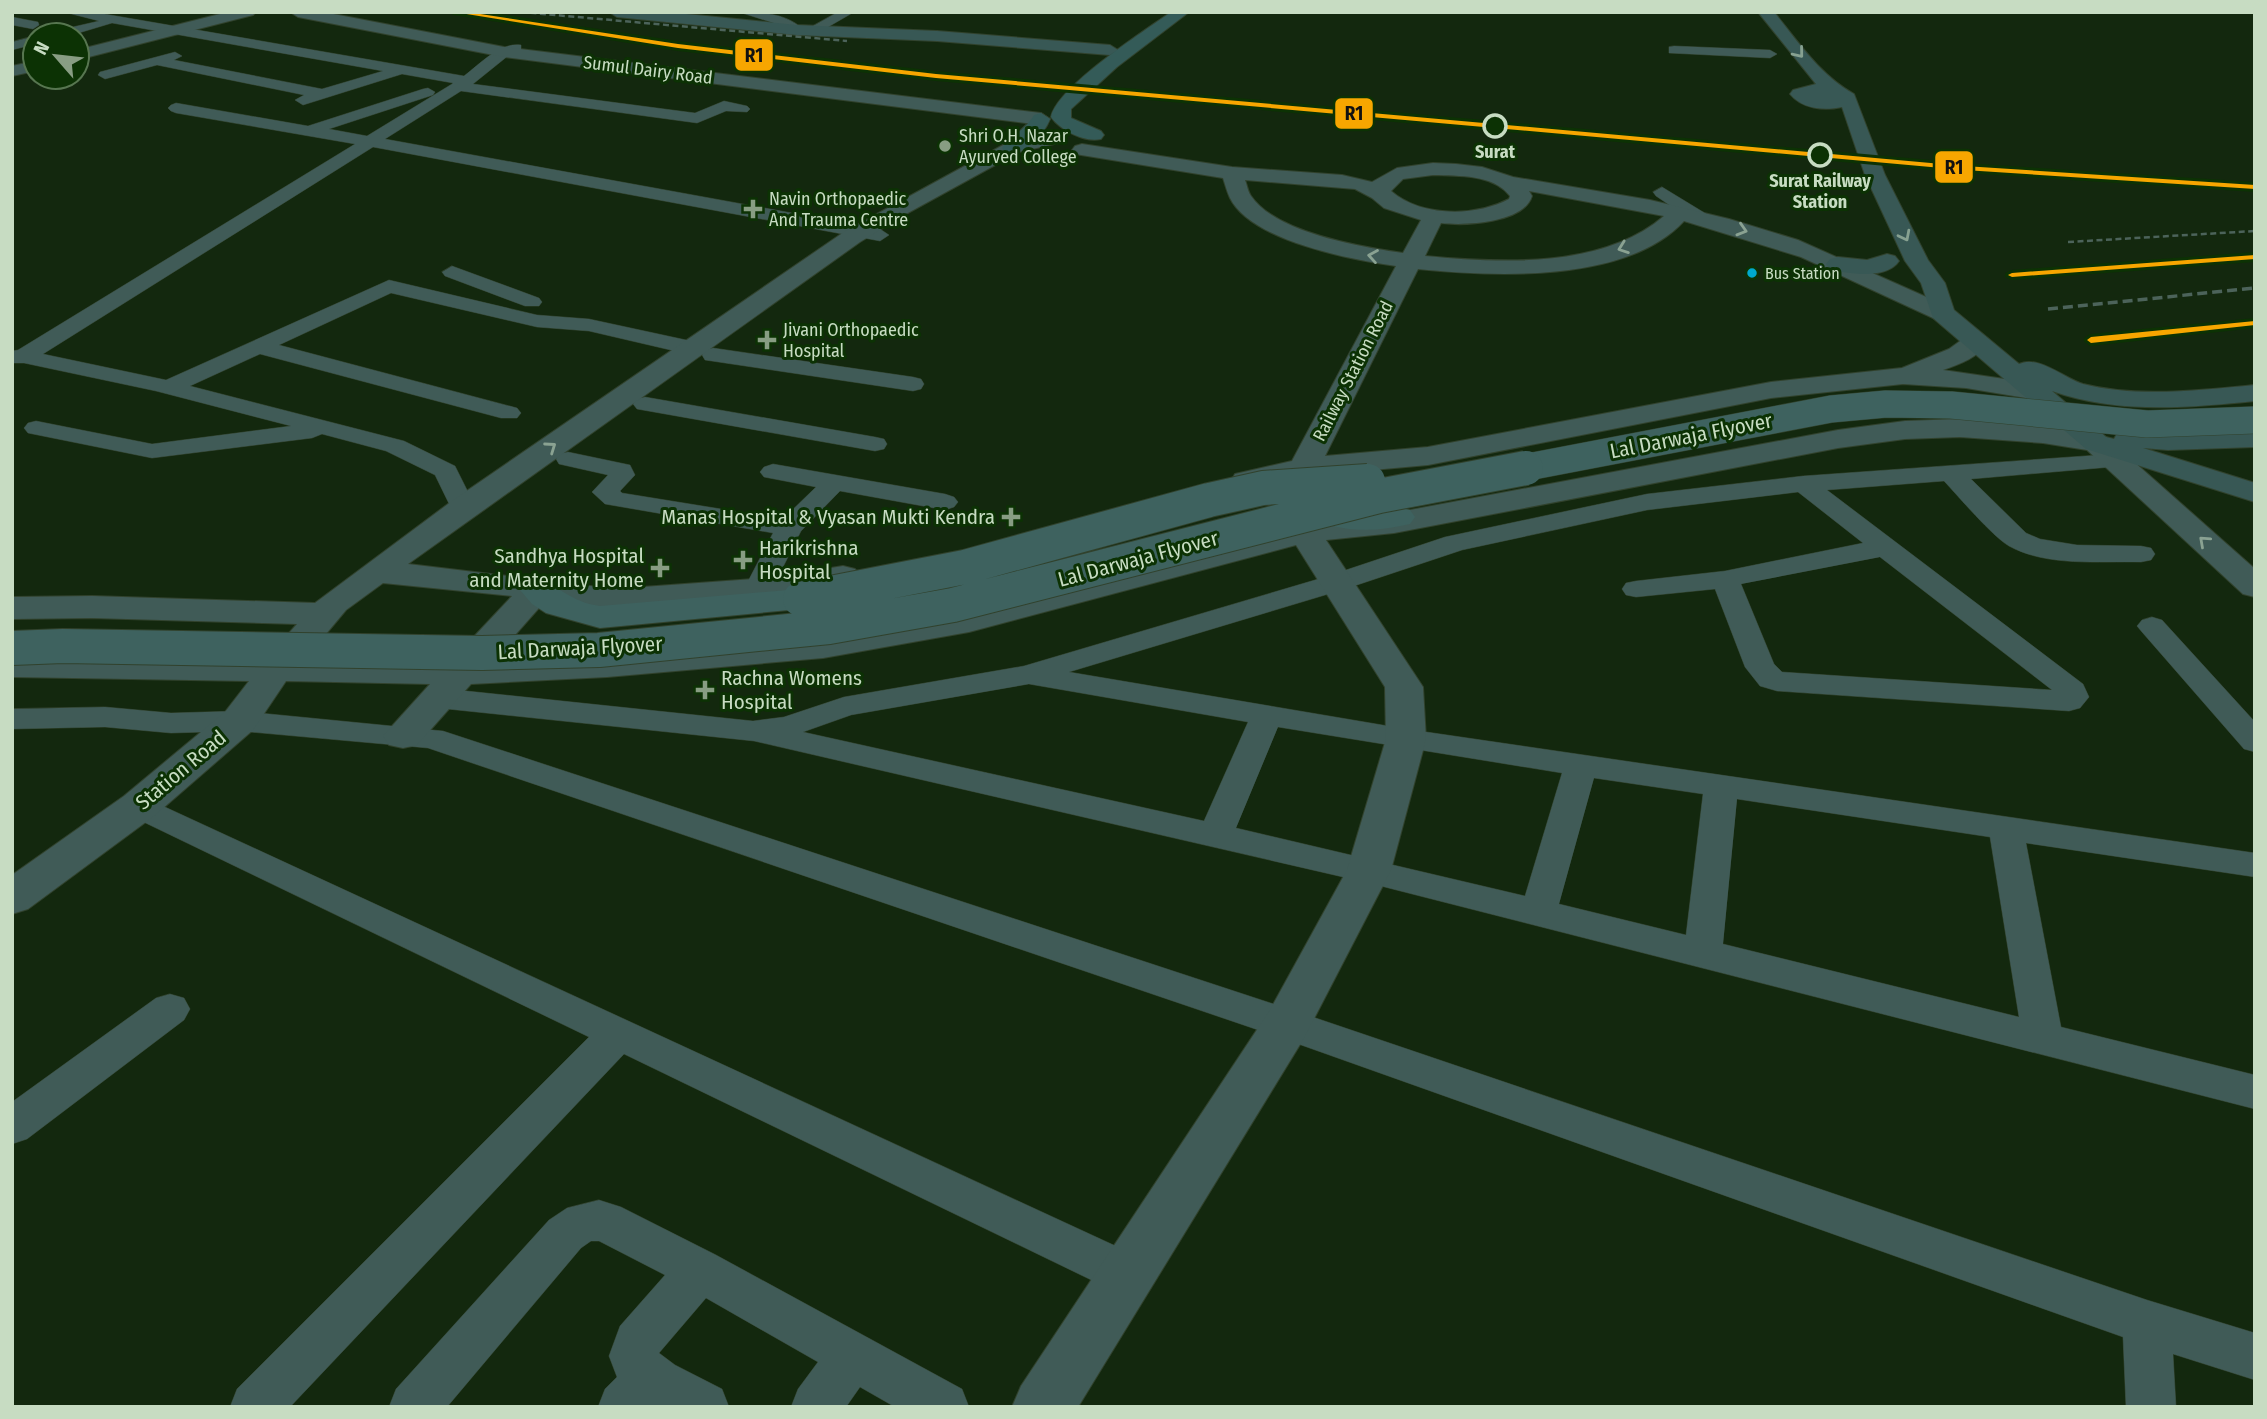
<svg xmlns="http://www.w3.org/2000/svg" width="2267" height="1419" viewBox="0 0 2267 1419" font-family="'Fira Sans Condensed',sans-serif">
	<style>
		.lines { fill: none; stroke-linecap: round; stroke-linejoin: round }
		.minor-casing { stroke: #31422d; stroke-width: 1 }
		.tertiary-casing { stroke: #31422d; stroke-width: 2 }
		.secondary-casing { stroke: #31422d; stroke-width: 2 }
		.primary-casing { stroke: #31422d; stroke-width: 2 }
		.trunk-casing { stroke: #31422d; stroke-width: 2 }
		.minor { fill: #405b57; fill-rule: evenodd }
		.tertiary { fill: #405b57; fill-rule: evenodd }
		.secondary { fill: #385855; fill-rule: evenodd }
		.primary { fill: #345b58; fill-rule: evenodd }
		.trunk { fill: #3e625f; fill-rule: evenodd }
		.rail-far1 { stroke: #4c635a; stroke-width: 2.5; stroke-dasharray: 6 3.5; stroke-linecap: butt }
		.rail { stroke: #4c635a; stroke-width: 3.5; stroke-dasharray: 10 5; stroke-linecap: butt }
		.trunk-bridge-far1-casing { stroke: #31422d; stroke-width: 28; stroke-linecap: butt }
		.trunk-bridge-casing { stroke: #31422d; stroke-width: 36; stroke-linecap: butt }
		.trunk-bridge-far1 { stroke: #3e625f; stroke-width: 27 }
		.trunk-bridge { stroke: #3e625f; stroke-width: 34 }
		.rail-1-casing { stroke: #0c3204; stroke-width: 6 }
		.rail-1 { fill: #f7a600; fill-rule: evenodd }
		.oneway { stroke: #87a191 }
		.oneway2 { stroke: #8aa292 }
		.stop-dot { fill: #0c3204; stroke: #c7dcc2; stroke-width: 3.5 }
		.poi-dot { fill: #889d83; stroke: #0c3204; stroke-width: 2.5 }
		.bus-dot { fill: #00a9ce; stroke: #0c3204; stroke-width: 2.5 }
		.labels { text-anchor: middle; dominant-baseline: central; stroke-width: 6; stroke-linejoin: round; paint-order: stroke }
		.far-bus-label { font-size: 16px; fill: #c7dcc2; stroke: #0c3204; text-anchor: start }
		.far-street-label { font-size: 18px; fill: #c7dcc2; stroke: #0c3204 }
		.far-poi-label { font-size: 18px; fill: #c7dcc2; stroke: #0c3204; text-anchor: start }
		.far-stop-label { font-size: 18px; font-weight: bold; fill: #c7dcc2; stroke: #0c3204 }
		.street-label { font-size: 21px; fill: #c7dcc2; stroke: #0c3204 }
		.poi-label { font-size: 21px; fill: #c7dcc2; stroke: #0c3204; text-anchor: end }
		.line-badge { stroke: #0c3204; stroke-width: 2.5 }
		.pale-badge-label { font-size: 19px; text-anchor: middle; font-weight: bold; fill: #111 }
	</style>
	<rect width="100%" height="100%" fill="#13280e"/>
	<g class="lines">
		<defs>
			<path id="minor" d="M64,12H93L464,76C480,64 500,42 521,45V51L509,55L473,84L695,113L724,101L747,106L750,109L747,112L726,111L697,123L461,91L385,139L880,229L889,235L880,241L373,147L43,354L166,380L389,280L537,315L589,319L700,343L703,348L700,353L692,355L589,331L537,327L391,293L279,345L517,408L521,413L517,418H501L260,354L190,386L404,441L455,466L476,508L472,514L463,516L454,514L435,475L386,451L322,434L312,438L152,458L28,433L24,428L28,423L36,421L152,444L291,426L156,391L24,363H12V351L18,350L355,144L176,113L171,111L168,108L171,105L176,103L308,126L423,89L428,88L435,92L433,95L329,129L367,136L452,84L453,83L402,74L303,105L295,100L304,95L157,65L105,79L98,75L100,72L175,52L182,56L174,60L322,89L383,71L112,23L72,35H49L51,32L99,21Z
				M739,12C761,12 787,13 804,30L797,34L777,24Z
				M838,12H854L816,34H806L804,31Z
				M12,17L38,22L39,25L33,29L12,25Z
				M35,36V44L12,50V42Z
				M1674,46L1770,50L1777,54L1770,58L1669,53V47Z
				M1662,187L1708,215L1711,219L1708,223H1696L1656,196L1653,192Z
				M452,266L539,298L542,302L539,306H525L445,276L442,272Z
				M713,348L913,377L921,379L924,384L921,389L913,391L705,360L702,355L705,350Z
				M645,397L875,437L884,439L887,444L884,449L875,451L637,409L633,404L637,399Z
				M568,452L630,465L635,475L620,491L622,493L783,519L816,487L764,477L760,472L764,467L773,464L945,494L954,497L958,502L954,507L945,510L840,491L801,531L772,589L768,595L758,597L748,595L744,589L773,533L605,504L592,492L608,475L559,464L556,459L559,454Z
				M2114,454L2123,456L2126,461L2123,466L1971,479L2026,533L2040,539L2077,545L2141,546L2151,548L2155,554L2151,560L2141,562C2099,561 2047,567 2009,546C1992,536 1959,497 1944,481L1827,490L2083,684L2089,697L2080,708L2069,711L1777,691L1760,686L1745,667L1715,589L1636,597L1626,595L1622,589L1626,583L1636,581L1725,571L1863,543L1798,492L1647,510L1462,550L1345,589L1069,672L1406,729L2255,853V877L2026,843L2061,1027L2255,1075V1109L1369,883L754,741L438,708L427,705L422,698L427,691L438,688L753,721L784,717L844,697L1024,666L1325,577L1445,537L1647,494L1803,476ZM1880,557L2052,690L1782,672L1774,664L1741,584ZM1029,684L1248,722L1204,821L803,732L851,715ZM1278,727L1562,773L1525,896L1236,828ZM1594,778L1703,794L1686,935L1559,904ZM1737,799L1990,837L2019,1017L1723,944Z
				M2152,617L2162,620L2255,722V752L2244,749L2142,632L2137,626L2142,620Z
				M105,707L171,713L239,711L443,731L1301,1013L2147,1300L2255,1333V1380L2173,1354L2176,1407H2126L2123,1337L1273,1035L428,748L239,731L171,733L105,727L12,729V709Z
				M139,795L1146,1260L1152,1275L1146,1290L1129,1296L1112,1290L624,1054L290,1407H230L237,1389L589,1037L127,814L122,806L127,798Z
				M170,994L184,998L190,1009L184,1020L27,1139L12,1144V1102L156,998Z
				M599,1200L621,1207L716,1255L962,1389L969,1407H895L860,1387L846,1407H791L798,1389L818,1362L706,1298L659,1353L675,1365L722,1389L729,1407H598L605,1389L617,1377L609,1356L620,1326L665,1275L599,1241H591L581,1248L447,1407H389L396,1389L549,1220L567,1208Z"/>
			<path id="tertiary" d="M228,12H256L253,15L77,60V50Z
				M290,12H323L504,47L1041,113L1050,119L1041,125L504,57L298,17Z
				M35,61V71L12,76V66Z
				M1056,132L1066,138L1063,142L1019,152L906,214L860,242L408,564L615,589L769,578L843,566L855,569L860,576L855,583L843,586L769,598L615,609L546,600L492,661L607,655L823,636L967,611L1289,527C1288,513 1282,494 1285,481L1246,490L1235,488L1231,481L1235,474L1292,461L1396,266C1353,260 1251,241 1230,198C1227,192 1225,184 1223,178L1075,154L1072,150L1075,146L1082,144L1232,167L1342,175L1372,182L1397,168L1433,163L1456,164L1482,167L1513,177L1650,200L1729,219L1798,240L1951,308L1955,313L1951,318L1942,321L1933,318L1801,257L1684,221C1627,283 1496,277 1418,269L1325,456L1428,447L1771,382L1902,368L1949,349L1967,336L1976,334L1985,336L1989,342C1979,357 1960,364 1943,370L2032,383L2042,385L2046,391L2042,397L2032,399L1966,388L1903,384L1771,398L1428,465L1317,475L1315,488L1321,521L1394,513L1838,430L1905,421L1960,419L2043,425L2106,437L2255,569V597L2243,594L2087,450L2043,443L1960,437L1905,439L1838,448L1394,533L1326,540L1423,687L1426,739L1391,870L1304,1038L1078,1407H1012L1021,1386L1270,1010L1347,870L1386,739L1385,687L1296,545L969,632L823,658L607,677L471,684L417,745L403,748L389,745L383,736L430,684L286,681L253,730L154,816L28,909L12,914V875L124,796L225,712L249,681L12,677V655L266,659L297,624L92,618L12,619V597L92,596L315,603L452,501L844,232L1005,144ZM1433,175C1459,176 1493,174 1510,196L1509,199C1475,217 1421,217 1391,191L1403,179ZM1245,180L1355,189L1372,198L1384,208L1421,220L1403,253C1361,247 1276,233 1251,196C1248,192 1247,185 1245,180ZM1529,191L1664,216C1602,269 1501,263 1425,256L1441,223C1465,226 1524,223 1532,196ZM383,583L512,596L451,661L305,659L346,610Z"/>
			<path id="secondary" d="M609,12H666L797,25L937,31L1110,45L1118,50L1110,55L937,41L797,35L617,17Z
				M1758,12H1774C1799,43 1820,75 1854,94L1885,175L1928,260L1945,283L1954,310L2019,364C2039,355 2063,378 2083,384C2138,398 2199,390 2255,385V401C2187,408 2117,414 2052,391L2106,437L2114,439L2118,432L2128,429L2168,432L2255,429V447L2168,450L2143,448L2255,483V502L2086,449L1933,318L1921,283L1905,261L1865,175L1842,107C1824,111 1802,109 1790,94L1793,90L1816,84Z
				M1887,254L1895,256L1899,261C1886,280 1849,274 1830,269L1826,264L1830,259L1838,257L1867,260Z"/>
			<path id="primary" d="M1171,12H1189L1117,67L1071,109V118L1101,131L1104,135L1101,139C1085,143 1060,130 1051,117C1057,87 1143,32 1171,12Z
				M1041,113L1050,119C1044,135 1023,157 1005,152L1002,148C1012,135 1026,129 1034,115Z"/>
			<path id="trunk" d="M1305,486C1322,490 1332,505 1349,510C1369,515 1390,505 1410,510L1415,517L1410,524C1368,534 1317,535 1289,495L1294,488Z
				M537,580C561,586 570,602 600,606L800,589L812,592L817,599L812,606L800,609L600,628L546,613L532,604L520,590L525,583Z"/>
		</defs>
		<use href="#minor" class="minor-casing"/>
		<use href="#tertiary" class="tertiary-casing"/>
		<use href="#secondary" class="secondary-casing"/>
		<use href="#primary" class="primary-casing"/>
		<use href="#trunk" class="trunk-casing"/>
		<use href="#minor" class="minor"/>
		<use href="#tertiary" class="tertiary"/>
		<use href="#secondary" class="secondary"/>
		<use href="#primary" class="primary"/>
		<use href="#trunk" class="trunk"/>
		<path class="rail-far1" d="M521,12L847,41
			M2068,242L2255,231
			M2012,275L2255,257"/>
		<path class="rail" d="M2012,275L2031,274
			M2048,309L2255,288
			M2091,340L2255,323"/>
		<defs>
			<path id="trunk-bridge-far1" d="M1517,469L1831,409L1886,404L1951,405L2147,424L2255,420"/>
			<path id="trunk-bridge" d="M800,599L965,567L1209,500L1263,488L1368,481
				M12,648L63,646L482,653L599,650L829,627L953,605L1379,496L1526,468"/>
		</defs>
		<use href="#trunk-bridge-far1" class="trunk-bridge-far1-casing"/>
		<use href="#trunk-bridge" class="trunk-bridge-casing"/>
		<use href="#trunk-bridge-far1" class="trunk-bridge-far1"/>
		<use href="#trunk-bridge" class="trunk-bridge"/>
		<defs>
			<path id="rail-1" d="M454,12H467L678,44L936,74L1964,166L2255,185V189L1964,170L936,78L678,48Z
				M2255,255V259L2012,277L2008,275L2012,273Z
				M2255,321V325L2091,343L2087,340L2091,337Z"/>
		</defs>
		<use href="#rail-1" class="rail-1-casing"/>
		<use href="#rail-1" class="rail-1"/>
	</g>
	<defs><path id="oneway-chevron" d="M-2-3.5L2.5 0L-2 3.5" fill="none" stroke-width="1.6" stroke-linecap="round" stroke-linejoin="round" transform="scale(1.75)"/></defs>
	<g class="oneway">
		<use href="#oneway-chevron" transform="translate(1799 53) rotate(51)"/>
		<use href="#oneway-chevron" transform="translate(1905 236) rotate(63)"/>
	</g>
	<g class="oneway2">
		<use href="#oneway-chevron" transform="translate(1742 230) rotate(17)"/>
		<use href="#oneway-chevron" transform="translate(1623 248) rotate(160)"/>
		<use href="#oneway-chevron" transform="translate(1373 256) rotate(-170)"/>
		<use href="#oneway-chevron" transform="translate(551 447) rotate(-35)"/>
		<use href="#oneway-chevron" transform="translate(2204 541) rotate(-138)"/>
	</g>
	<g class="stop-dot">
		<circle cx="1495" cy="126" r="11"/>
		<circle cx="1820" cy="155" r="11"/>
	</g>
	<g class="poi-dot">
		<circle cx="945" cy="146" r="7"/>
		<path d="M749.5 198.5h7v7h7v7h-7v7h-7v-7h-7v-7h7z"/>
		<path d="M763.5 329.5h7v7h7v7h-7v7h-7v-7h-7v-7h7z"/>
		<path d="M1007.5 506.5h7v7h7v7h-7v7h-7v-7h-7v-7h7z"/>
		<path d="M739.5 549.5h7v7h7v7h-7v7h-7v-7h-7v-7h7z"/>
		<path d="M656.5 557.5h7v7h7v7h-7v7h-7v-7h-7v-7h7z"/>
		<path d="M701.5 679.5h7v7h7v7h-7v7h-7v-7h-7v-7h7z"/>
	</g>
	<circle class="bus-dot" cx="1752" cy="273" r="6"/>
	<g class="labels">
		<g class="far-bus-label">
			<text x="1765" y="273">Bus Station</text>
		</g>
		<g class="far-street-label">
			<text transform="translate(648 70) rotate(7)">Sumul Dairy Road</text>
			<text transform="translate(1353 371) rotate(-63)">Railway Station Road</text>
		</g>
		<g class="far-poi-label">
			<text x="959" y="136">Shri O.H. Nazar<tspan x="959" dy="21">Ayurved College</tspan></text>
			<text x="769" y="199">Navin Orthopaedic<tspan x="769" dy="21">And Trauma Centre</tspan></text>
			<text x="783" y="330">Jivani Orthopaedic<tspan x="783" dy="21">Hospital</tspan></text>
		</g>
		<g class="far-stop-label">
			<text x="1495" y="152">Surat</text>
			<text x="1820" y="181">Surat Railway<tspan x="1820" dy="21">Station</tspan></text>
		</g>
		<g class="street-label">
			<text transform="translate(1691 436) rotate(-11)">Lal Darwaja Flyover</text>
			<text transform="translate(1138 559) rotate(-15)">Lal Darwaja Flyover</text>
			<text transform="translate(580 648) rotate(-3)">Lal Darwaja Flyover</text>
			<text transform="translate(181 770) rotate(-40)">Station Road</text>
		</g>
		<g class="poi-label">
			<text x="995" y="517">Manas Hospital &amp; Vyasan Mukti Kendra</text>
			<text x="759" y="548" text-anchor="start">Harikrishna<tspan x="759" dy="24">Hospital</tspan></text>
			<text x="644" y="556">Sandhya Hospital<tspan x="644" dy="24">and Maternity Home</tspan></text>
			<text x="721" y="678" text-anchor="start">Rachna Womens<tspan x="721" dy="24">Hospital</tspan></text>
		</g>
	</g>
	<g class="line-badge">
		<rect x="734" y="38" width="40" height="34" rx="7" fill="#f7a600"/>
		<rect x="1334" y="97" width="40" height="33" rx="7" fill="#f7a600"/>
		<rect x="1934" y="150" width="40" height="34" rx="7" fill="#f7a600"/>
	</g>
	<g class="pale-badge-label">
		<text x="754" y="62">R1</text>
		<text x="1354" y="120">R1</text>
		<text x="1954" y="174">R1</text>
	</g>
	<rect width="2267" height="1419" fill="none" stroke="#c7dcc2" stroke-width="28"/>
	<g transform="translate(56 56) rotate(298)"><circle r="33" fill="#0c3204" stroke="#577650" stroke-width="2"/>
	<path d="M0-5L12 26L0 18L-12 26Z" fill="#889d83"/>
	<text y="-10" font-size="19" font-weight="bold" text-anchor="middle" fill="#c7dcc2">N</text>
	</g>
</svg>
